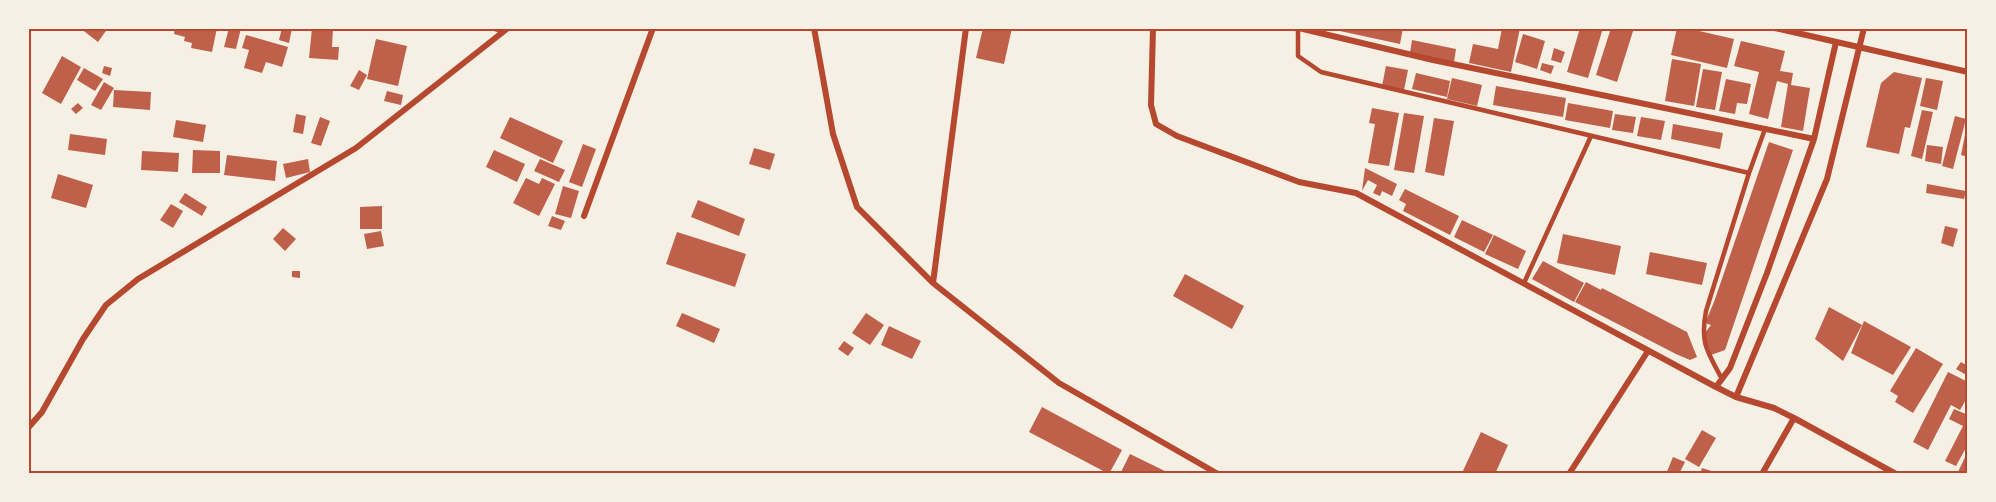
<svg xmlns="http://www.w3.org/2000/svg" width="1996" height="502" viewBox="0 0 1996 502" font-family="'Titillium Web',sans-serif">
	<style>
		.building { fill: #bf614a }
		.lines { fill: none; stroke-linecap: round; stroke-linejoin: round }
		.service { stroke: #b5482f; stroke-width: 4.5 }
		.minor { stroke: #b5482f; stroke-width: 6 }
		.neatline { fill: none; stroke: #b5482f; stroke-width: 2 }
	</style>
	<rect width="100%" height="100%" fill="#f6efe4"/>
	<path class="building" d="M80,28H108L98,42Z
		M175,28H217L212,52L191,48L192,43L184,41L185,37L174,34Z
		M229,28H241L236,49L224,47Z
		M282,28H292L289,43L279,40Z
		M312,28H333L332,47H339L338,60L309,58Z
		M983,28H1012L1004,64L976,58Z
		M1326,28H1403L1400,44Z
		M1502,28H1520L1511,72L1469,63L1473,44L1498,49Z
		M1580,28H1603L1588,78L1567,72Z
		M1611,28H1634L1617,82L1596,75Z
		M1677,28H1686L1734,39L1727,68L1671,55Z
		M1523,34L1545,41L1537,69L1515,62Z
		M246,35L288,47L282,67L266,62L262,73L244,68L249,50L242,48Z
		M376,39L407,46L398,86L367,79Z
		M1412,40L1456,49L1454,62L1410,53Z
		M1741,41L1785,51L1780,71L1793,73L1791,85L1810,88L1803,131L1781,127L1788,84L1777,81L1768,119L1749,114L1759,72L1734,66Z
		M1554,48L1565,52L1561,63L1551,60Z
		M62,56L81,67L61,104L42,93Z
		M1672,59L1701,64L1694,106L1665,101Z
		M1542,63L1554,66L1551,74L1540,70Z
		M104,66L112,68L110,76L102,73Z
		M1386,66L1408,70L1404,90L1382,86Z
		M84,68L103,79L95,91L77,80Z
		M1703,69L1722,72L1715,110L1696,107Z
		M359,70L367,75L359,90L350,86Z
		M1894,72L1922,78L1910,128L1905,127L1899,154L1866,147L1881,83Z
		M1416,73L1450,81L1447,97L1412,89Z
		M1452,78L1482,85L1477,106L1447,99Z
		M1926,78L1943,81L1937,110L1920,106Z
		M1726,79L1751,84L1747,104L1737,103L1735,114L1719,111Z
		M104,82L114,88L101,110L91,105Z
		M1496,86L1566,98L1563,117L1493,105Z
		M114,90L151,92L150,110L113,107Z
		M387,91L403,95L401,105L384,101Z
		M78,103L83,108L76,114L71,109Z
		M1568,103L1613,111L1610,128L1565,120Z
		M1372,108L1399,113L1389,166L1368,163L1375,124L1369,123Z
		M1922,110L1933,112L1922,159L1911,156Z
		M1404,113L1424,116L1414,173L1394,170Z
		M296,114L306,116L303,134L293,132Z
		M1615,114L1636,117L1633,133L1612,130Z
		M1955,116L1966,119L1953,169L1942,166Z
		M320,117L330,121L321,146L311,143Z
		M510,117L563,141L553,163L500,138Z
		M1641,117L1665,121L1661,140L1637,136Z
		M1434,118L1454,121L1444,176L1425,172Z
		M176,120L206,125L203,142L173,137Z
		M1673,124L1723,133L1720,149L1671,139Z
		M1966,130H1968V157L1961,155Z
		M70,134L107,139L105,155L68,150Z
		M1769,142L1793,150L1725,350L1711,355L1704,334L1711,325L1705,323L1714,302Z
		M583,144L596,149L582,187L569,182Z
		M1927,145L1943,147L1941,164L1925,161Z
		M754,148L775,154L770,170L749,164Z
		M193,150L220,151V173H192Z
		M494,150L525,164L517,182L486,167Z
		M142,151L179,153L178,172L141,170Z
		M227,155L277,161L275,181L224,175Z
		M308,159L310,172L286,178L283,164Z
		M540,159L565,170L559,182L534,171Z
		M1365,168L1397,184L1392,196L1382,191L1380,196L1373,193L1377,185L1368,180L1362,191Z
		M58,174L93,185L86,208L51,198Z
		M526,178L539,184L542,178L555,184L539,216L513,203Z
		M1927,184L1966,191L1964,199L1926,193Z
		M563,186L579,191L571,218L555,214Z
		M1405,189L1459,216L1450,235L1403,211L1406,204L1399,200Z
		M185,193L207,207L202,216L179,202Z
		M698,200L745,219L739,236L691,217Z
		M171,204L183,211L173,228L160,220Z
		M382,206V229H360V207Z
		M552,216L565,221L561,230L548,226Z
		M1462,220L1493,235L1484,252L1454,237Z
		M1945,226L1958,229L1953,247L1941,243Z
		M283,228L296,239L285,251L273,239Z
		M381,231L384,246L367,249L364,234Z
		M677,232L746,254L735,287L666,264Z
		M1563,234L1621,246L1615,275L1557,263Z
		M1494,235L1526,251L1518,269L1485,254Z
		M1650,252L1707,263L1702,285L1646,274Z
		M1543,261L1584,283L1574,302L1532,279Z
		M292,271H300V278L292,277Z
		M1185,274L1244,306L1232,329L1173,296Z
		M1586,282L1601,290L1602,288L1687,332L1697,357L1690,360L1676,354L1575,302Z
		M1829,307L1862,325L1843,361L1815,339Z
		M682,313L720,329L714,343L676,326Z
		M866,313L884,325L870,345L852,333Z
		M1864,321L1911,347L1893,375L1851,353Z
		M889,326L921,341L912,359L881,345Z
		M844,341L854,348L848,356L838,349Z
		M1916,348L1943,364L1913,413L1895,402L1898,396L1890,391Z
		M1961,362L1968,366V376L1956,369Z
		M1948,372L1968,382V396L1960,410L1951,405L1928,450L1913,442Z
		M1042,407L1122,450L1109,474L1029,432Z
		M1954,409L1968,415V444L1956,466L1945,461L1963,426L1949,419Z
		M1702,430L1716,438L1699,467L1685,459Z
		M1481,432L1508,445L1495,474H1463L1462,473Z
		M1968,451V474H1963L1958,472Z
		M1130,454L1171,474H1120Z
		M1673,457L1685,462L1679,474H1666Z
		M1702,468L1718,473V474H1700Z"/>
	<g class="lines">
		<path class="service" d="M1298,28V56L1321,72L1749,173
			M1524,283L1591,136
			M1722,379C1707,351 1700,343 1706,311L1749,173L1765,129"/>
		<path class="minor" d="M494,28L504,31
			M814,28L833,134L857,207L933,283L1059,383L1218,474
			M1153,28L1151,105L1156,124L1177,136L1299,182L1356,193L1716,387L1736,397L1774,408L1794,418L1896,474
			M1299,28L1433,60L1814,139
			M1775,28L1968,72
			M28,29L29,28
			M584,216L653,28
			M933,283L966,28
			M1716,387L1730,368L1767,273L1814,139L1836,42
			M1736,397L1827,179L1864,28
			M28,428L42,412L83,339L106,305L138,279L356,148L508,28
			M1569,474L1648,351
			M1762,474L1794,418"/>
	</g>
	<rect width="1996" height="502" fill="none" stroke="#f6efe4" stroke-width="60"/>
	<rect x="30" y="30" width="1936" height="442" class="neatline"/>
</svg>
